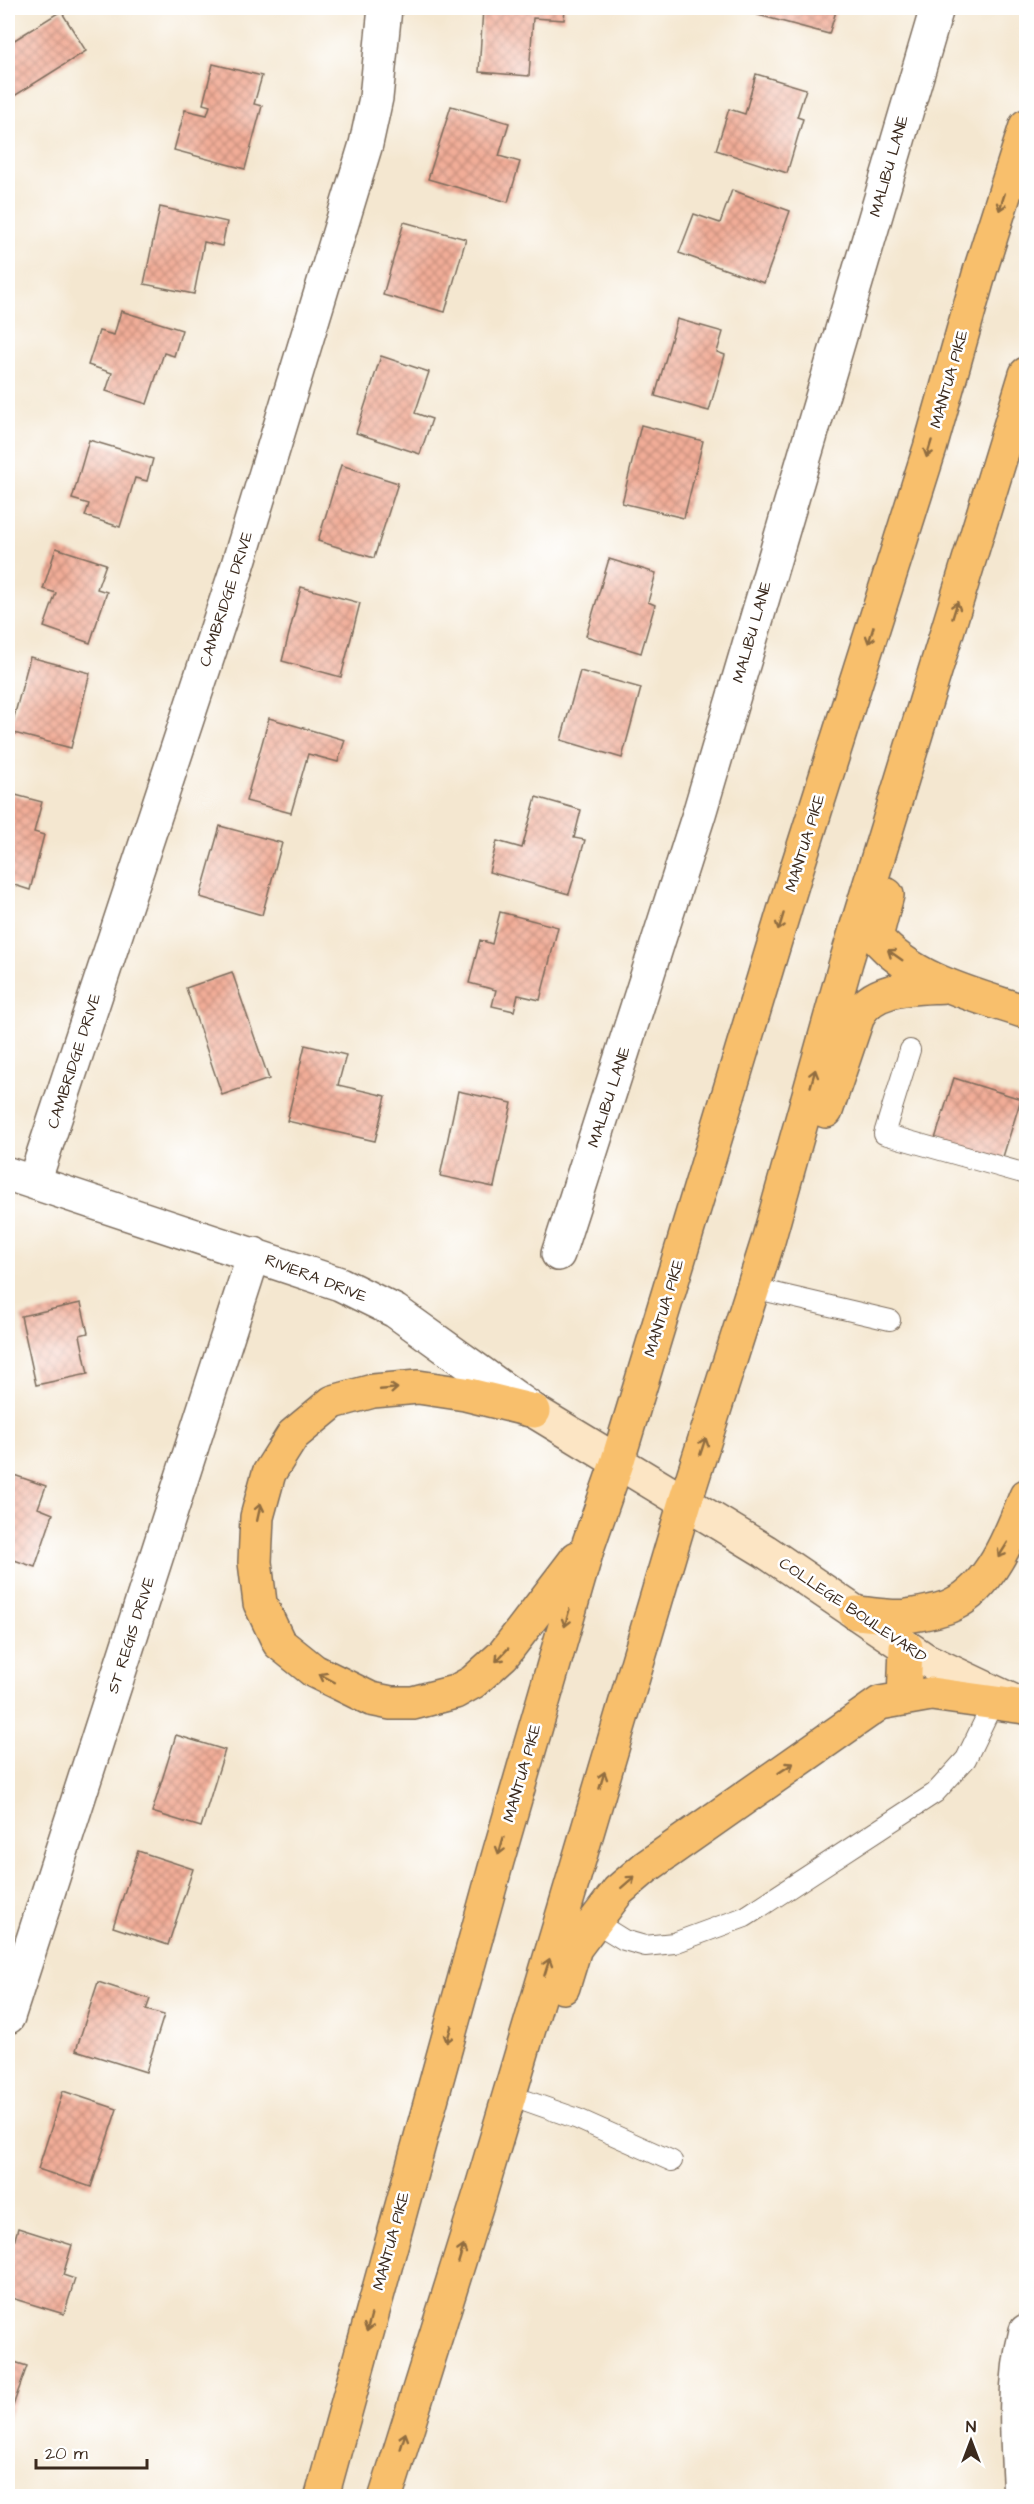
<svg xmlns="http://www.w3.org/2000/svg" width="1034" height="2504" viewBox="0 0 1034 2504" font-family="'Architects Daughter',sans-serif">
	<style>
		.building { fill: url(#building-cross-hatch) }
		.lines { fill: none; stroke-linecap: round; stroke-linejoin: round }
		.lane-casing { stroke: #7c6c5c; stroke-width: 22 }
		.street-casing { stroke: #7c6c5c; stroke-width: 36 }
		.secondary-casing { stroke: #7c6c5c; stroke-width: 36 }
		.primary-casing { stroke: #7c6c5c; stroke-width: 36 }
		.lane { stroke: #fff; stroke-width: 20 }
		.street { stroke: #fff; stroke-width: 33 }
		.secondary { stroke: #fce5c4; stroke-width: 33 }
		.primary { stroke: #f8bf6c; stroke-width: 33 }
		.oneway { stroke: #906d41 }
		.labels { text-anchor: middle; dominant-baseline: central; stroke-width: 5; stroke-linejoin: round; paint-order: stroke }
		.street-label { font-size: 16px; fill: #3b2a1e; stroke: #fff }
	</style>
	<defs>
		<pattern id="building-cross-hatch" width="8" height="8" patternUnits="userSpaceOnUse" patternTransform="scale(1.5)"><rect width="8" height="8" fill="#f2ad98"/><path d="M0 0l8 8M0 8l8-8" fill="none" stroke="#c58d7b"/></pattern>
	</defs>
	<rect width="100%" height="100%" fill="#fff"/>
	<filter id="ink" filterUnits="userSpaceOnUse"><feTurbulence type="fractalNoise" baseFrequency=".0167" numOctaves="2"/><feDisplacementMap in="SourceGraphic" scale="12" xChannelSelector="R" yChannelSelector="G"/><feConvolveMatrix kernelMatrix="1 2 1 2 8 2 1 2 1" color-interpolation-filters="sRGB"/></filter>
	<filter id="wash" filterUnits="userSpaceOnUse"><feTurbulence type="fractalNoise" baseFrequency=".008" numOctaves="4" result="noise"/><feDisplacementMap in="SourceGraphic" scale="24" xChannelSelector="R" yChannelSelector="G"/><feGaussianBlur stdDeviation="1.35" result="paint"/><feColorMatrix in="noise" values="0 0 0 0 0 0 0 0 0 0 0 0 0 0 0 0 0 1.4 0 .05"/><feComposite in="paint" operator="in"/></filter>
	<g filter="url(#wash)">
		<rect width="100%" height="100%" fill="#f4e7d0"/>
		<g id="blocks">
			<path class="building" d="M483,8H565L564,20L533,18L529,76L479,72Z
				M761,8H837L829,34L758,15Z
				M61,11L86,51L8,100V44Z
				M213,64L262,76L254,104L262,106L245,169L174,150L185,110L207,115L210,106L203,104Z
				M756,74L806,89L797,117L803,119L787,173L716,150L729,109L745,114Z
				M451,106L509,123L499,156L520,162L508,202L428,179Z
				M732,190L790,211L764,283L679,253L694,214L720,223Z
				M160,207L227,222L222,246L204,242L194,294L144,284Z
				M404,222L466,239L445,312L383,295Z
				M121,311L182,330L174,356L164,353L147,404L106,391L112,373L88,365L99,331L114,335Z
				M677,319L723,332L717,352L725,355L709,411L655,396Z
				M381,356L429,372L415,413L432,419L420,454L356,433Z
				M641,425L703,441L684,518L622,503Z
				M89,440L153,459L147,481L135,478L120,527L85,516L89,504L72,499Z
				M341,465L398,483L374,558L318,541Z
				M56,548L106,564L97,589L107,592L90,643L44,627L56,593L43,589Z
				M609,559L656,573L648,602L655,605L641,653L586,636Z
				M301,587L360,603L341,677L282,661Z
				M30,657L90,673L71,748L10,732Z
				M580,671L641,688L622,758L561,740Z
				M269,718L345,740L338,762L308,754L291,813L246,801Z
				M8,793L42,802L34,832L44,835L30,890L8,883Z
				M536,797L581,810L574,838L585,840L569,894L489,872L497,841L522,848Z
				M220,826L282,843L262,915L200,897Z
				M500,912L558,927L540,1000L518,995L514,1011L492,1006L496,990L469,983L480,940L492,944Z
				M232,972L269,1079L222,1095L186,988Z
				M305,1045L346,1055L338,1085L386,1096L375,1141L287,1121Z
				M954,1078L1021,1099L1002,1160L935,1139Z
				M458,1091L512,1103L494,1187L440,1176Z
				M81,1303L88,1333L80,1335L88,1374L36,1385L21,1316Z
				M8,1473L46,1486L38,1508L53,1514L35,1567L8,1558Z
				M8,1596L14,1598L8,1616Z
				M176,1735L225,1750L201,1827L152,1812Z
				M138,1851L193,1869L168,1945L113,1927Z
				M98,1982L150,1999L146,2010L164,2015L146,2072L76,2050Z
				M63,2091L117,2109L91,2187L38,2169Z
				M18,2228L72,2245L63,2275L75,2279L64,2314L8,2297V2263Z
				M8,2360L27,2366L8,2420Z"/>
		</g>
	</g>
	<g filter="url(#ink)">
		<use href="#blocks" fill-opacity="0" stroke="#7c6c5c" stroke-width="1.5"/>
		<g class="lines">
			<defs>
				<path id="lane" d="M910,1050L884,1134L1026,1174
					M753,1288L890,1320
					M595,1922L624,1940L645,1946L674,1943L745,1917L935,1793L966,1759L993,1703
					M527,2101L578,2119L672,2161"/>
				<path id="street" d="M8,1174L340,1284L395,1311L534,1411
					M34,1182L237,568L366,144L376,98L385,8
					M558,1254L699,814L937,8
					M8,2017L254,1254
					M1020,2496C1017,2442 1012,2385 1026,2331"/>
				<path id="secondary" d="M534,1411L765,1551L924,1659L1017,1703"/>
				<path id="primary" d="M887,895L876,937C913,981 975,995 1026,1012
					M826,1111L858,1016C872,986 917,988 944,986
					M534,1411L465,1394L418,1387L373,1391L333,1402L293,1435L269,1473L257,1517L255,1562L260,1603L279,1643L314,1671L371,1699L391,1703H413L455,1692L473,1682L503,1655L577,1558
					M856,1613C872,1614 891,1618 907,1616C920,1614 940,1611 952,1605C991,1587 1011,1534 1026,1496
					M904,1699L906,1647
					M563,1987L575,1948L618,1891L646,1867L880,1703L931,1694L1024,1707
					M322,2496L497,1861L589,1543L617,1463L797,868L930,448L980,271L1026,126
					M386,2496L480,2194L685,1502L768,1241L846,962L1026,374"/>
			</defs>
			<use href="#lane" class="lane-casing"/>
			<use href="#street" class="street-casing"/>
			<use href="#secondary" class="secondary-casing"/>
			<use href="#primary" class="primary-casing"/>
			<use href="#lane" class="lane"/>
			<use href="#street" class="street"/>
			<use href="#secondary" class="secondary"/>
			<use href="#primary" class="primary"/>
		</g>
		<defs><path id="oneway-shaft" d="M-6 0H5M1.5-3L5.5 0L1.5 3" fill="none" stroke-width="1.6" stroke-linecap="round" stroke-linejoin="round" transform="scale(1.5)"/></defs>
		<g class="oneway">
			<use href="#oneway-shaft" transform="translate(1002 202) rotate(108)"/>
			<use href="#oneway-shaft" transform="translate(929 449) rotate(107)"/>
			<use href="#oneway-shaft" transform="translate(955 610) rotate(-73)"/>
			<use href="#oneway-shaft" transform="translate(871 635) rotate(107)"/>
			<use href="#oneway-shaft" transform="translate(781 922) rotate(107)"/>
			<use href="#oneway-shaft" transform="translate(895 955) rotate(-145)"/>
			<use href="#oneway-shaft" transform="translate(813 1078) rotate(-74)"/>
			<use href="#oneway-shaft" transform="translate(389 1389) rotate(-5)"/>
			<use href="#oneway-shaft" transform="translate(703 1446) rotate(-72)"/>
			<use href="#oneway-shaft" transform="translate(259 1512) rotate(-78)"/>
			<use href="#oneway-shaft" transform="translate(1003 1550) rotate(122)"/>
			<use href="#oneway-shaft" transform="translate(567 1618) rotate(106)"/>
			<use href="#oneway-shaft" transform="translate(502 1655) rotate(133)"/>
			<use href="#oneway-shaft" transform="translate(327 1678) rotate(-152)"/>
			<use href="#oneway-shaft" transform="translate(786 1768) rotate(-33)"/>
			<use href="#oneway-shaft" transform="translate(602 1780) rotate(-73)"/>
			<use href="#oneway-shaft" transform="translate(501 1846) rotate(106)"/>
			<use href="#oneway-shaft" transform="translate(628 1882) rotate(-41)"/>
			<use href="#oneway-shaft" transform="translate(547 1967) rotate(-73)"/>
			<use href="#oneway-shaft" transform="translate(449 2034) rotate(106)"/>
			<use href="#oneway-shaft" transform="translate(461 2254) rotate(-73)"/>
			<use href="#oneway-shaft" transform="translate(369 2323) rotate(105)"/>
			<use href="#oneway-shaft" transform="translate(403 2441) rotate(-73)"/>
		</g>
	</g>
	<g class="labels">
		<g class="street-label">
			<text transform="translate(889 166) rotate(-74)">MALIBU LANE</text>
			<text transform="translate(949 379) rotate(-74)">MANTUA PIKE</text>
			<text transform="translate(226 599) rotate(-72)">CAMBRIDGE DRIVE</text>
			<text transform="translate(752 632) rotate(-74)">MALIBU LANE</text>
			<text transform="translate(805 843) rotate(-73)">MANTUA PIKE</text>
			<text transform="translate(74 1061) rotate(-72)">CAMBRIDGE DRIVE</text>
			<text transform="translate(609 1097) rotate(-72)">MALIBU LANE</text>
			<text transform="translate(316 1278) rotate(21)">RIVIERA DRIVE</text>
			<text transform="translate(664 1308) rotate(-73)">MANTUA PIKE</text>
			<text transform="translate(853 1610) rotate(34)">COLLEGE BOULEVARD</text>
			<text transform="translate(131 1635) rotate(-72)">ST REGIS DRIVE</text>
			<text transform="translate(522 1773) rotate(-74)">MANTUA PIKE</text>
			<text transform="translate(391 2241) rotate(-75)">MANTUA PIKE</text>
		</g>
	</g>
	<rect width="1034" height="2504" fill="none" stroke="#fff" stroke-width="30"/>
	<g transform="translate(971 2441)" stroke="#ffffff" stroke-width="4.5" paint-order="stroke">
	<path d="M0-4.5L10 22L0 15L-10 22Z" fill="#3b2a1e"/>
	<text y="-9" font-size="16" font-weight="bold" text-anchor="middle" fill="#3b2a1e">N</text>
	</g>
	<path d="M36 2459v9h111v-9" fill="none" stroke="#3b2a1e" stroke-width="3"/>
	<text x="45" y="2459" font-size="18" fill="#3b2a1e" stroke="#ffffff" stroke-width="4.5" paint-order="stroke">20 m</text>
</svg>
